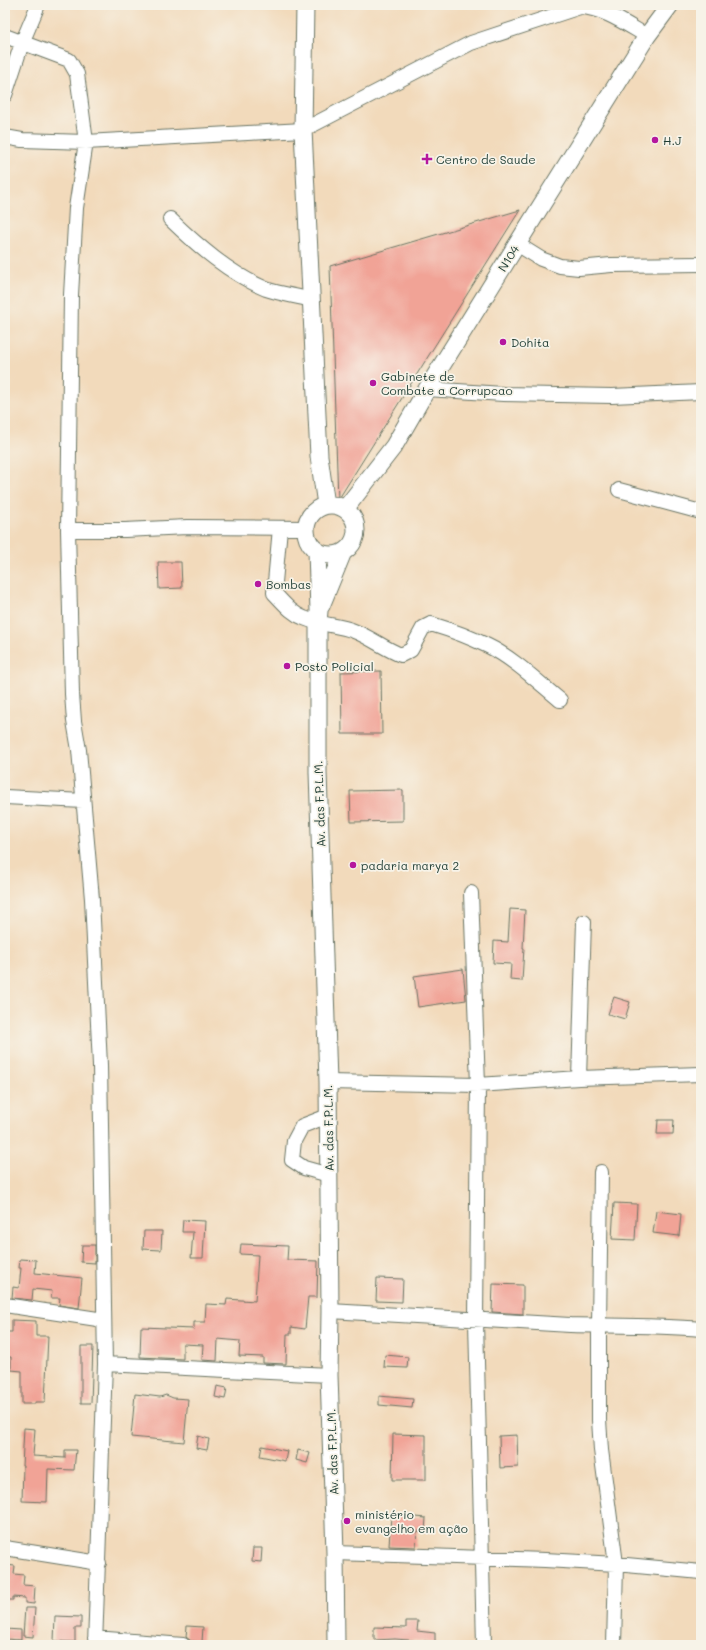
<svg xmlns="http://www.w3.org/2000/svg" width="706" height="1650" viewBox="0 0 706 1650" font-family="Mali,sans-serif">
	<style>
		.building { fill: #f1a396 }
		.lines { fill: none; stroke-linecap: round; stroke-linejoin: round }
		.minor-casing { stroke: #697463; stroke-width: 16 }
		.major-casing { stroke: #697463; stroke-width: 19 }
		.minor { stroke: #fff; stroke-width: 14 }
		.major { stroke: #fff; stroke-width: 17 }
		.poi-dot { fill: #b5179e; stroke: #f7f3e8; stroke-width: 1.5 }
		.labels { text-anchor: middle; dominant-baseline: central; stroke-width: 3.5; stroke-linejoin: round; paint-order: stroke }
		.poi-label { font-size: 12px; fill: #1f3d34; stroke: #f7f3e8; text-anchor: start }
		.street-label { font-size: 12px; fill: #1f3d34; stroke: #f7f3e8 }
	</style>
	<rect width="100%" height="100%" fill="#f7f3e8"/>
	<filter id="ink" filterUnits="userSpaceOnUse"><feTurbulence type="fractalNoise" baseFrequency=".025" numOctaves="2"/><feDisplacementMap in="SourceGraphic" scale="8" xChannelSelector="R" yChannelSelector="G"/><feConvolveMatrix kernelMatrix="1 2 1 2 8 2 1 2 1" color-interpolation-filters="sRGB"/></filter>
	<filter id="wash" filterUnits="userSpaceOnUse"><feTurbulence type="fractalNoise" baseFrequency=".012" numOctaves="4" result="noise"/><feDisplacementMap in="SourceGraphic" scale="16" xChannelSelector="R" yChannelSelector="G"/><feGaussianBlur stdDeviation="0.9" result="paint"/><feColorMatrix in="noise" values="0 0 0 0 0 0 0 0 0 0 0 0 0 0 0 0 0 1.4 0 .05"/><feComposite in="paint" operator="in"/></filter>
	<g filter="url(#wash)">
		<rect width="100%" height="100%" fill="#f2dabb"/>
		<g id="blocks">
			<path class="building" d="M520,210L338,500L330,266Z
				M158,562H181L182,588L159,589Z
				M381,671L382,734H342L341,672Z
				M403,790V821L351,822L350,791Z
				M510,909L525,910L523,948H524L522,981L510,980L511,964L493,963L494,941L508,942Z
				M463,969L466,1000L418,1007L414,976Z
				M614,997L630,1002L625,1019L608,1014Z
				M658,1120H674L673,1134H657Z
				M614,1203L637,1204L635,1240L612,1239Z
				M656,1211L681,1214L679,1236L653,1233Z
				M183,1220L205,1221L203,1258H191L193,1232H182Z
				M144,1231H162L161,1250L143,1249Z
				M241,1244L288,1246L287,1260L318,1261L317,1297H308L305,1329L291,1327V1334H287L286,1364L263,1363V1357L239,1356L240,1341L218,1339L217,1361L202,1360L203,1345L183,1344V1359L140,1357L141,1327L194,1329V1322H205L206,1304L226,1305L227,1299L255,1301L258,1255L240,1254Z
				M82,1245H95V1263L81,1262Z
				M20,1259L36,1260L35,1273L82,1278L79,1308L59,1305L60,1298H51L52,1291L33,1289L32,1300L12,1298L13,1287L19,1288L21,1268H19Z
				M377,1278L403,1279L402,1302L376,1301Z
				M493,1284L523,1285V1314L492,1312Z
				M12,1320L36,1321V1336H48L45,1402H35V1404H22V1371L11,1370V1357H5V1332H12Z
				M81,1346H93L91,1403H81Z
				M385,1355L408,1357L407,1368L384,1367Z
				M217,1386L227,1388L225,1399L215,1397Z
				M135,1394L160,1397L166,1395L173,1398L188,1399L184,1442L131,1437Z
				M379,1396L413,1399L412,1408L379,1405Z
				M24,1428L35,1429L33,1456L65,1458V1450H76L74,1470L48,1469L47,1502L22,1501L23,1466H22Z
				M393,1434L426,1435V1480H392Z
				M517,1435L518,1467L500,1468L499,1436Z
				M198,1436L209,1439L207,1450L196,1448Z
				M262,1446L287,1451L285,1461L260,1456Z
				M298,1450L310,1453L307,1463L296,1460Z
				M391,1515L426,1518L425,1532L417,1531L416,1547L389,1546Z
				M253,1548H262L261,1562L252,1561Z
				M5,1565L15,1566L14,1574L24,1575L23,1585L35,1586L34,1604L25,1603V1598L13,1597V1600H5Z
				M25,1608H35L33,1637L23,1636Z
				M55,1616L81,1617V1628H75V1642L54,1641Z
				M406,1621H418L417,1631L435,1633V1642L395,1639L374,1640V1627L406,1628Z
				M187,1626L203,1627L202,1642L191,1641L186,1637Z
				M5,1629L21,1630V1640L5,1639Z"/>
		</g>
	</g>
	<g filter="url(#ink)">
		<use href="#blocks" fill-opacity="0" stroke="#697463" stroke-width="1"/>
		<g class="lines">
			<defs>
				<path id="minor" d="M5,36L69,60L77,74L86,142L76,208L71,295L68,530L72,694L74,721L79,750L92,899L100,1065L105,1364L95,1645
					M5,95L22,43L38,5
					M5,137L22,140L86,142L303,130L471,43L580,7C604,8 626,24 647,36
					M170,219C199,247 229,273 266,289C280,294 297,296 311,300
					M517,244L541,259L560,266L579,268L611,265L701,264
					M427,389L503,394L612,396L701,392
					M619,490L701,512
					M280,528L274,593C283,602 291,613 304,618C320,625 338,625 354,631C370,637 385,649 401,655L411,650L423,628L431,624C451,630 470,637 488,646C513,658 538,682 560,700
					M68,530H125L187,527L306,528
					M5,797L83,801
					M471,893L478,1085L476,1321L484,1645
					M579,1078L584,922
					M328,1082L478,1085L579,1078L701,1074
					M328,1116L302,1126L294,1141L292,1160L304,1168L329,1175
					M601,1172L599,1326V1420L601,1450L616,1564L614,1645
					M5,1305L104,1320
					M330,1311C410,1316 490,1321 570,1325C614,1326 657,1325 701,1329
					M105,1364L329,1375
					M5,1548L99,1563
					M335,1553L545,1560L616,1564L701,1572
					M95,1638L183,1645"/>
				<path id="major" d="M305,5L303,130L319,456L326,505
					M306 530a25 25 0 1 1 50 0a25 25 0 1 1-50 0Z
					M345,509L394,446L427,389L534,217L647,36L670,5
					M317,551L319,611L318,623V772L328,1082L330,1311L329,1375L335,1553L336,1645
					M321,606L343,552"/>
			</defs>
			<use href="#minor" class="minor-casing"/>
			<use href="#major" class="major-casing"/>
			<use href="#minor" class="minor"/>
			<use href="#major" class="major"/>
		</g>
	</g>
	<g class="poi-dot">
		<circle cx="655" cy="140" r="4"/>
		<path d="M425 153h4v4h4v4h-4v4h-4v-4h-4v-4h4z"/>
		<circle cx="503" cy="342" r="4"/>
		<circle cx="373" cy="383" r="4"/>
		<circle cx="258" cy="584" r="4"/>
		<circle cx="287" cy="666" r="4"/>
		<circle cx="353" cy="865" r="4"/>
		<circle cx="347" cy="1521" r="4"/>
	</g>
	<g class="labels">
		<g class="poi-label">
			<text x="663" y="140">H.J</text>
			<text x="436" y="159">Centro de Saude</text>
			<text x="511" y="342">Dohita</text>
			<text x="381" y="376">Gabinete de<tspan x="381" dy="14">Combate a Corrupcao</tspan></text>
			<text x="266" y="584">Bombas</text>
			<text x="295" y="666">Posto Policial</text>
			<text x="361" y="865">padaria marya 2</text>
			<text x="355" y="1514">ministério<tspan x="355" dy="14">evangelho em ação</tspan></text>
		</g>
		<g class="street-label">
			<text transform="translate(508 258) rotate(-58)">N104</text>
			<text transform="translate(319 804) rotate(-92)">Av. das F.P.L.M.</text>
			<text transform="translate(328 1128) rotate(-91)">Av. das F.P.L.M.</text>
			<text transform="translate(332 1452) rotate(-92)">Av. das F.P.L.M.</text>
		</g>
	</g>
	<rect width="706" height="1650" fill="none" stroke="#f7f3e8" stroke-width="20"/>
</svg>
